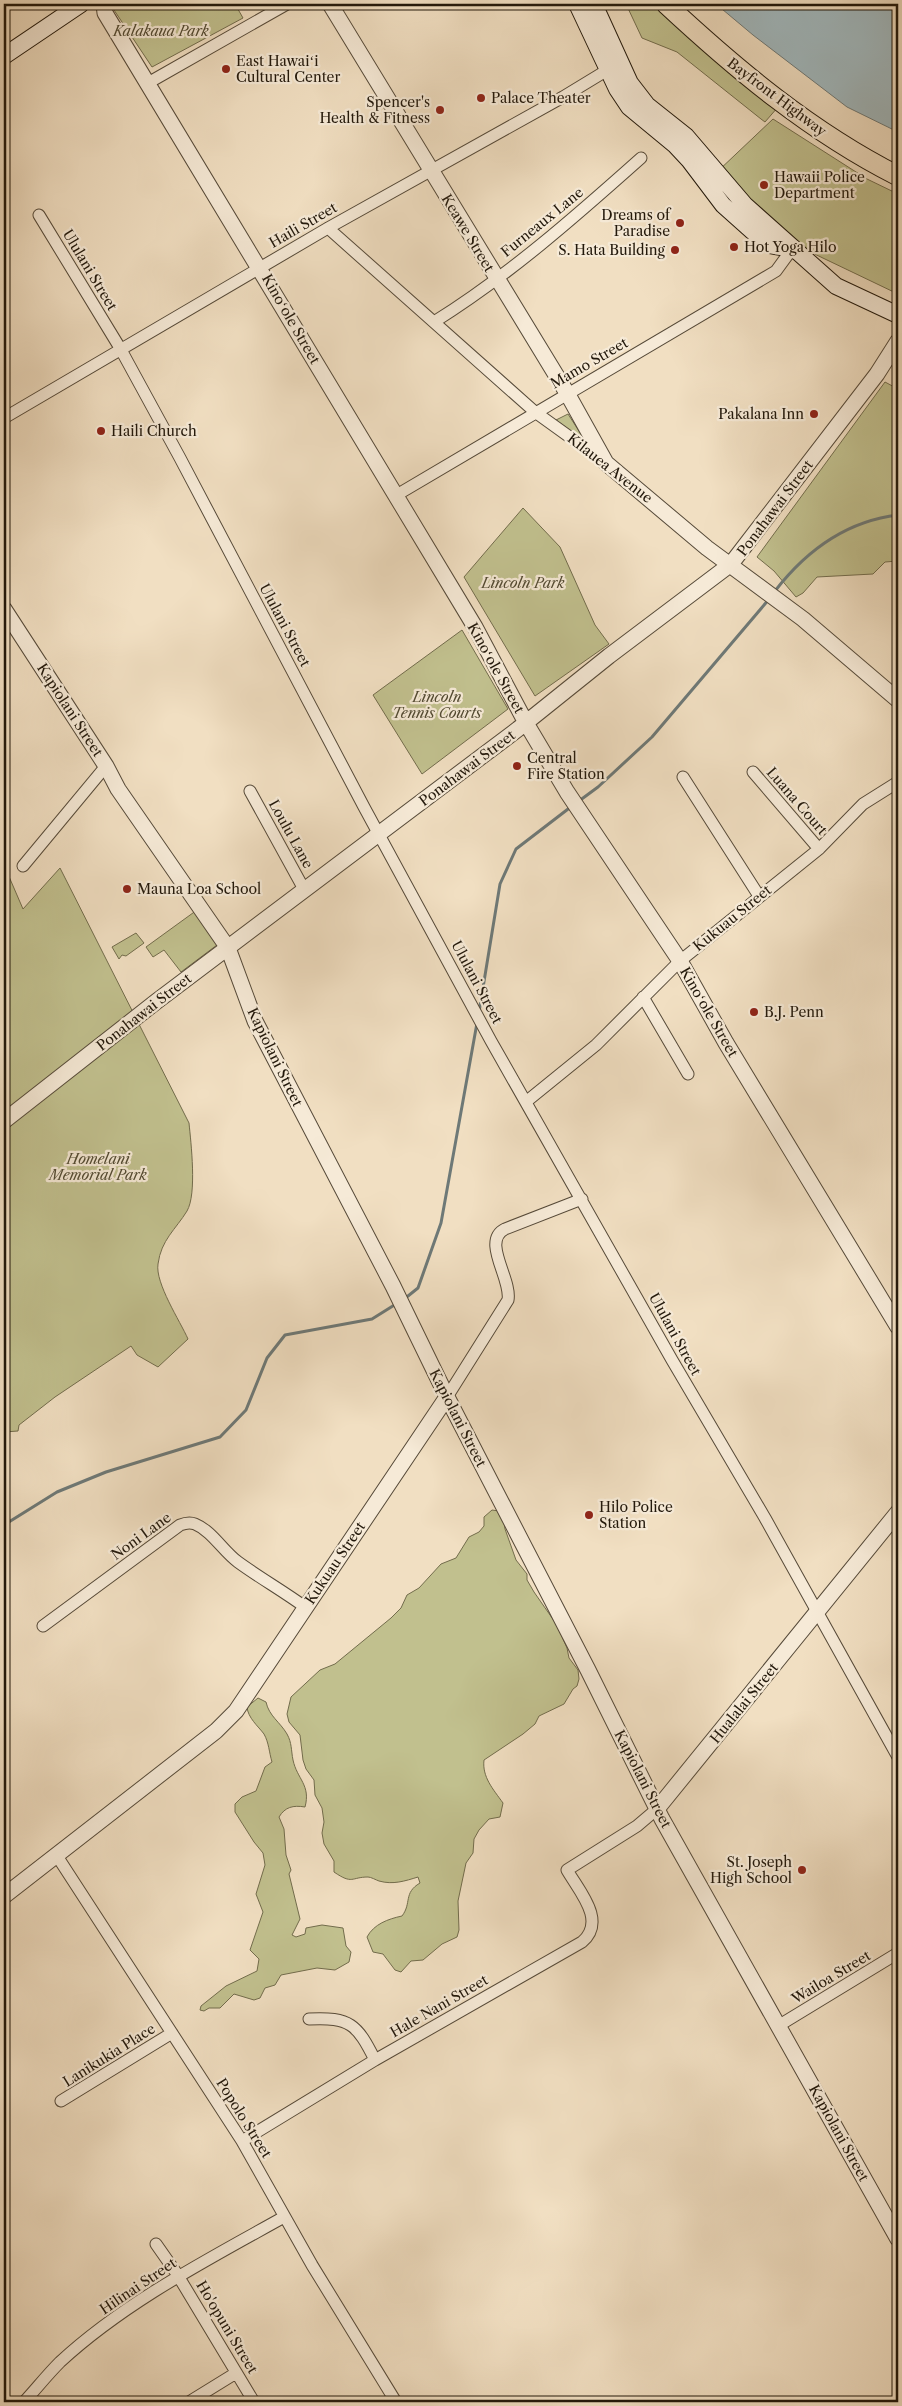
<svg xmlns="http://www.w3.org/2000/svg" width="902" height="2406" viewBox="0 0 902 2406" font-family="'Libre Caslon Text',serif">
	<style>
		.green { fill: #c1c08e; stroke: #726c4c }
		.water { fill: #a1b9bf; stroke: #6e7977 }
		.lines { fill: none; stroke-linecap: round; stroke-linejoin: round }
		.stream { stroke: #6e7977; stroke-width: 3 }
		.minor-casing { stroke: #564a39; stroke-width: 13 }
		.tertiary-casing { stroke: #564a39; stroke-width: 17 }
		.secondary-casing { stroke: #22180b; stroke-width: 18 }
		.primary-casing { stroke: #22180b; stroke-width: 21 }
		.minor { stroke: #f6ead7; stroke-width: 11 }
		.tertiary { stroke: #f6ead7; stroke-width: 15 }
		.secondary { stroke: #f6ead7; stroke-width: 16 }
		.primary { stroke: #f1dfc2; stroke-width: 19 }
		.poi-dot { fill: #8f2418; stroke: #f6ead7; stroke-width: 2 }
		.labels { text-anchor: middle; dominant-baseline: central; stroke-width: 4.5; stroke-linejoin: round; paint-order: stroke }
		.park-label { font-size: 14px; font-style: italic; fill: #524a32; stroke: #f6ead7 }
		.poi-label { font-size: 14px; fill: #22180b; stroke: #f6ead7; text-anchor: start }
		.street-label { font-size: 14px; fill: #22180b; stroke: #f6ead7 }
	</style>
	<rect width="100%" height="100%" fill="#f1dfc2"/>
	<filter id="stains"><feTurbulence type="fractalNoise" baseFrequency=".004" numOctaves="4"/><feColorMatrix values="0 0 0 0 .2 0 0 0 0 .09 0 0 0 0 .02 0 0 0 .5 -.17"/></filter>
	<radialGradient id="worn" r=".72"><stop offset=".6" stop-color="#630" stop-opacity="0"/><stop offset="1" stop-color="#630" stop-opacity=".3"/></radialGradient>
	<path class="green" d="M110,4H235L243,18L152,67Z
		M626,4H656L702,46L778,107L765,122L761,119L677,52L642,38Z
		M773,119L867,179L898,194V294L802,248L717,172Z
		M885,382L898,389V561L885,562L873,574L817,577L803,593L796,597L774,571L757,557Z
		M568,414L586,442L556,420Z
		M523,508L560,547L595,625L609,644L535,696L464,577Z
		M462,630L508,709L422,774L373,695Z
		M4,865L23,909L60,868L189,1123C191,1143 197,1194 187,1211C176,1229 161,1240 158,1264C155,1283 180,1321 188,1339L158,1367L137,1355L131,1346L55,1397L19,1425L18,1431L4,1432Z
		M197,910L221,942L181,972L164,950L153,957L146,947Z
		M136,933L144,943L126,956L122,955L119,959L112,947Z
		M492,1510L499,1511L503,1516L505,1529L516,1560L527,1574V1580L534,1592L557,1625L567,1648L569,1658L578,1670L579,1679L577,1686L573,1689L564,1704L539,1716L535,1724L523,1734L484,1760C482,1777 493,1789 503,1803L500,1817L489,1819L479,1830L474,1839L473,1853L466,1863L458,1901L459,1930L457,1937L442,1944L423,1960L411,1961L401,1972L395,1970L383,1954L373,1952L367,1937C374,1924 388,1919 402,1916C412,1903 403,1893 420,1883L418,1877C405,1881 393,1885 379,1881C376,1880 371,1877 368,1877C351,1877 353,1885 334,1872V1861L324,1844L322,1833L324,1822L322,1808L315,1795L314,1780L306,1769L303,1760L300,1735L289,1722L287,1714L291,1697L320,1670L335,1664L391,1618L401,1608L407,1595L419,1588L441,1564L456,1558L469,1537L479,1532L484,1526V1517Z
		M258,1698L266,1702C269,1716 280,1722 287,1734C292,1743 291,1750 293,1760C297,1779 311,1785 305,1807C293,1805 285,1807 279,1817L284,1829L286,1855L291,1870L289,1874L300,1919L292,1935L296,1937L305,1934L306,1928L322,1925L343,1928L346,1946L351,1952L349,1962L335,1970L317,1968L281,1975L275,1985L265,1988L260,1998L254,2000L234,1994L220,2008H209L204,2011L200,2010L201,2006L226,1986L257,1971L259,1959L250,1950L263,1912L256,1894L265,1865L263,1853L254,1842L235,1812V1804L242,1797L256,1791L265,1767L272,1762C269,1752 269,1743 264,1734C258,1726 248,1718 247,1707Z"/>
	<path class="water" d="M716,4H898V132L847,107L753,35Z"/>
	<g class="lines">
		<path class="stream" d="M775,591C806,551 847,521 898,515
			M579,801L598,787L652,737L770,598
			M479,1012L500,884L516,849L572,806
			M403,1300L418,1288L441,1223L477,1023
			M4,1525L57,1492L106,1472L220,1437L246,1410L267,1358L285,1335L372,1319L396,1304"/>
		<defs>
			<path id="minor" d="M148,83L287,4
				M39,215L120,348L180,458L364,807L491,1041L672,1360L765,1518L898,1757
				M328,228L535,412L603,461
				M434,322C508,276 576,216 641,158
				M4,418L328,228L563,97L614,66
				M395,496L776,271L792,249
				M753,772L819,849
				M683,777L759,896
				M250,791L305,891
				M23,866L106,766
				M643,997L688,1074
				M527,1101L596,1045L680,961L819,849L863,804L898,782
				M447,1397L508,1300C512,1279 481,1241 505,1229L582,1199
				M43,1626L180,1525C185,1523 190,1522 195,1524C212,1531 223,1551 238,1562C260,1578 283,1591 305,1607
				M57,1856L242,2141L312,2265L396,2402
				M309,2019C350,2017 357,2024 375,2060
				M778,2026L898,1953
				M61,2101L172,2033
				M242,2141L375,2060L582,1942C607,1921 579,1891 567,1870L637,1826L657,1809
				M156,2244L177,2274L254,2402
				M24,2402C36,2389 47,2375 60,2362C125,2302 207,2260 284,2217
				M189,2402L236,2373"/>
			<path id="tertiary" d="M104,4L105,13L475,627L526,723L567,792L680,961L726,1043L898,1327
				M330,4L567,393L606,463L707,548L803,619L898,700
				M4,609L106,766L118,789L228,948L255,1021L393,1286L447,1397L588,1670L662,1819L898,2239
				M4,1121L157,1001L518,729L609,656L731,564L877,374L898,341
				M657,1809L898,1512
				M4,1896L216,1731L236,1711L447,1397"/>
			<path id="secondary" d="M577,4L617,89L629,107L675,145L689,160L723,205L751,230L769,245L792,249
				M594,4L630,83L647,105L686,136L745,205L836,286L898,315
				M4,56L81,4"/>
			<path id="primary" d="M666,4C737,70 811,132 898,176"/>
		</defs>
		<use href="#minor" class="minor-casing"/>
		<use href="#tertiary" class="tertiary-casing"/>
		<use href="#secondary" class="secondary-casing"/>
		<use href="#primary" class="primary-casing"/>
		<use href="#minor" class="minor"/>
		<use href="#tertiary" class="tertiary"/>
		<use href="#secondary" class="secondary"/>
		<use href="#primary" class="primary"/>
	</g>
	<g class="poi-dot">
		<circle cx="226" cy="69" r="5"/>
		<circle cx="481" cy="98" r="5"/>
		<circle cx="440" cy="110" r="5"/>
		<circle cx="764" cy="185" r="5"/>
		<circle cx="680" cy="223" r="5"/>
		<circle cx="734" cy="247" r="5"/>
		<circle cx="675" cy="250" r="5"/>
		<circle cx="814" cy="414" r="5"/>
		<circle cx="101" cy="431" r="5"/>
		<circle cx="517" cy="766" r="5"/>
		<circle cx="127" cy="889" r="5"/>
		<circle cx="754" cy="1012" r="5"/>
		<circle cx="589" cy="1515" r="5"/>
		<circle cx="802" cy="1870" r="5"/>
	</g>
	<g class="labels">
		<g class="park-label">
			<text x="161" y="31">Kalakaua Park</text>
			<text x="523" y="583">Lincoln Park</text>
			<text x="437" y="697">Lincoln<tspan x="437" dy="16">Tennis Courts</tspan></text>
			<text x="98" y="1159">Homelani<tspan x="98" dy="16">Memorial Park</tspan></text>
		</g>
		<g class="poi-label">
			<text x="236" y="61">East Hawaiʻi<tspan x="236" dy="16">Cultural Center</tspan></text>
			<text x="491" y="98">Palace Theater</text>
			<text x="430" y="102" text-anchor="end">Spencer's<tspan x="430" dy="16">Health &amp; Fitness</tspan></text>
			<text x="774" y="177">Hawaii Police<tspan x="774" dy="16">Department</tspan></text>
			<text x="670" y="215" text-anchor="end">Dreams of<tspan x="670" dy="16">Paradise</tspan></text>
			<text x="744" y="247">Hot Yoga Hilo</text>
			<text x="665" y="250" text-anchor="end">S. Hata Building</text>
			<text x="804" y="414" text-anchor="end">Pakalana Inn</text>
			<text x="111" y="431">Haili Church</text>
			<text x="527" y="758">Central<tspan x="527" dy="16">Fire Station</tspan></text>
			<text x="137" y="889">Mauna Loa School</text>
			<text x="764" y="1012">B.J. Penn</text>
			<text x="599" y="1507">Hilo Police<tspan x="599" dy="16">Station</tspan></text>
			<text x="792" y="1862" text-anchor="end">St. Joseph<tspan x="792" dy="16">High School</tspan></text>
		</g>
		<g class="street-label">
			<text transform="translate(777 97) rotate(37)">Bayfront Highway</text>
			<text transform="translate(542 222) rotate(-39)">Furneaux Lane</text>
			<text transform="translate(303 225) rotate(-30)">Haili Street</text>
			<text transform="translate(468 233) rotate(59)">Keawe Street</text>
			<text transform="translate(90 270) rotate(59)">Ululani Street</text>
			<text transform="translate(291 319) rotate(60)">Kinoʻole Street</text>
			<text transform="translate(589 363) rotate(-30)">Mamo Street</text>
			<text transform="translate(610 468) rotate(38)">Kilauea Avenue</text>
			<text transform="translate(775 508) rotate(-53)">Ponahawai Street</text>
			<text transform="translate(285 625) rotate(62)">Ululani Street</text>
			<text transform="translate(496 668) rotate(61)">Kinoʻole Street</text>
			<text transform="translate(70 710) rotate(57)">Kapiolani Street</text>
			<text transform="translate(467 768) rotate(-37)">Ponahawai Street</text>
			<text transform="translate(797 801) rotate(49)">Luana Court</text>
			<text transform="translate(291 834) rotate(61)">Loulu Lane</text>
			<text transform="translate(732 918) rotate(-39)">Kukuau Street</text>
			<text transform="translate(477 982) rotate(62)">Ululani Street</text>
			<text transform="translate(144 1012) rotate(-38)">Ponahawai Street</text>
			<text transform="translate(709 1012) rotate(60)">Kinoʻole Street</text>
			<text transform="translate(275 1057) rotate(64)">Kapiolani Street</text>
			<text transform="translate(675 1334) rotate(61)">Ululani Street</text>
			<text transform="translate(458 1418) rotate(63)">Kapiolani Street</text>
			<text transform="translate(141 1536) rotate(-36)">Noni Lane</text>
			<text transform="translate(335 1563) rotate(-56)">Kukuau Street</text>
			<text transform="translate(744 1703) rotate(-51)">Hualalai Street</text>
			<text transform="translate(643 1779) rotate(63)">Kapiolani Street</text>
			<text transform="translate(831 1977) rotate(-31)">Wailoa Street</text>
			<text transform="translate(439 2006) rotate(-30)">Hale Nani Street</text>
			<text transform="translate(109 2055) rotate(-32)">Lanikukia Place</text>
			<text transform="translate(244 2118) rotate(58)">Popolo Street</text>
			<text transform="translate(839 2133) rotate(61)">Kapiolani Street</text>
			<text transform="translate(138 2286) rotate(-34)">Hilinai Street</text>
			<text transform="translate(227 2327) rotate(59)">Ho'opuni Street</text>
		</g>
	</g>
	<rect width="902" height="2406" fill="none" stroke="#f1dfc2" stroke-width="20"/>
	<rect x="5" y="5" width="892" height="2396" fill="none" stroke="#22180b" stroke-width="2.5"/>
	<rect x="10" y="10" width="882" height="2386" fill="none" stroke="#22180b"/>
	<rect width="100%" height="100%" filter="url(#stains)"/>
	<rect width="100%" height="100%" fill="url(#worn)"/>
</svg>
